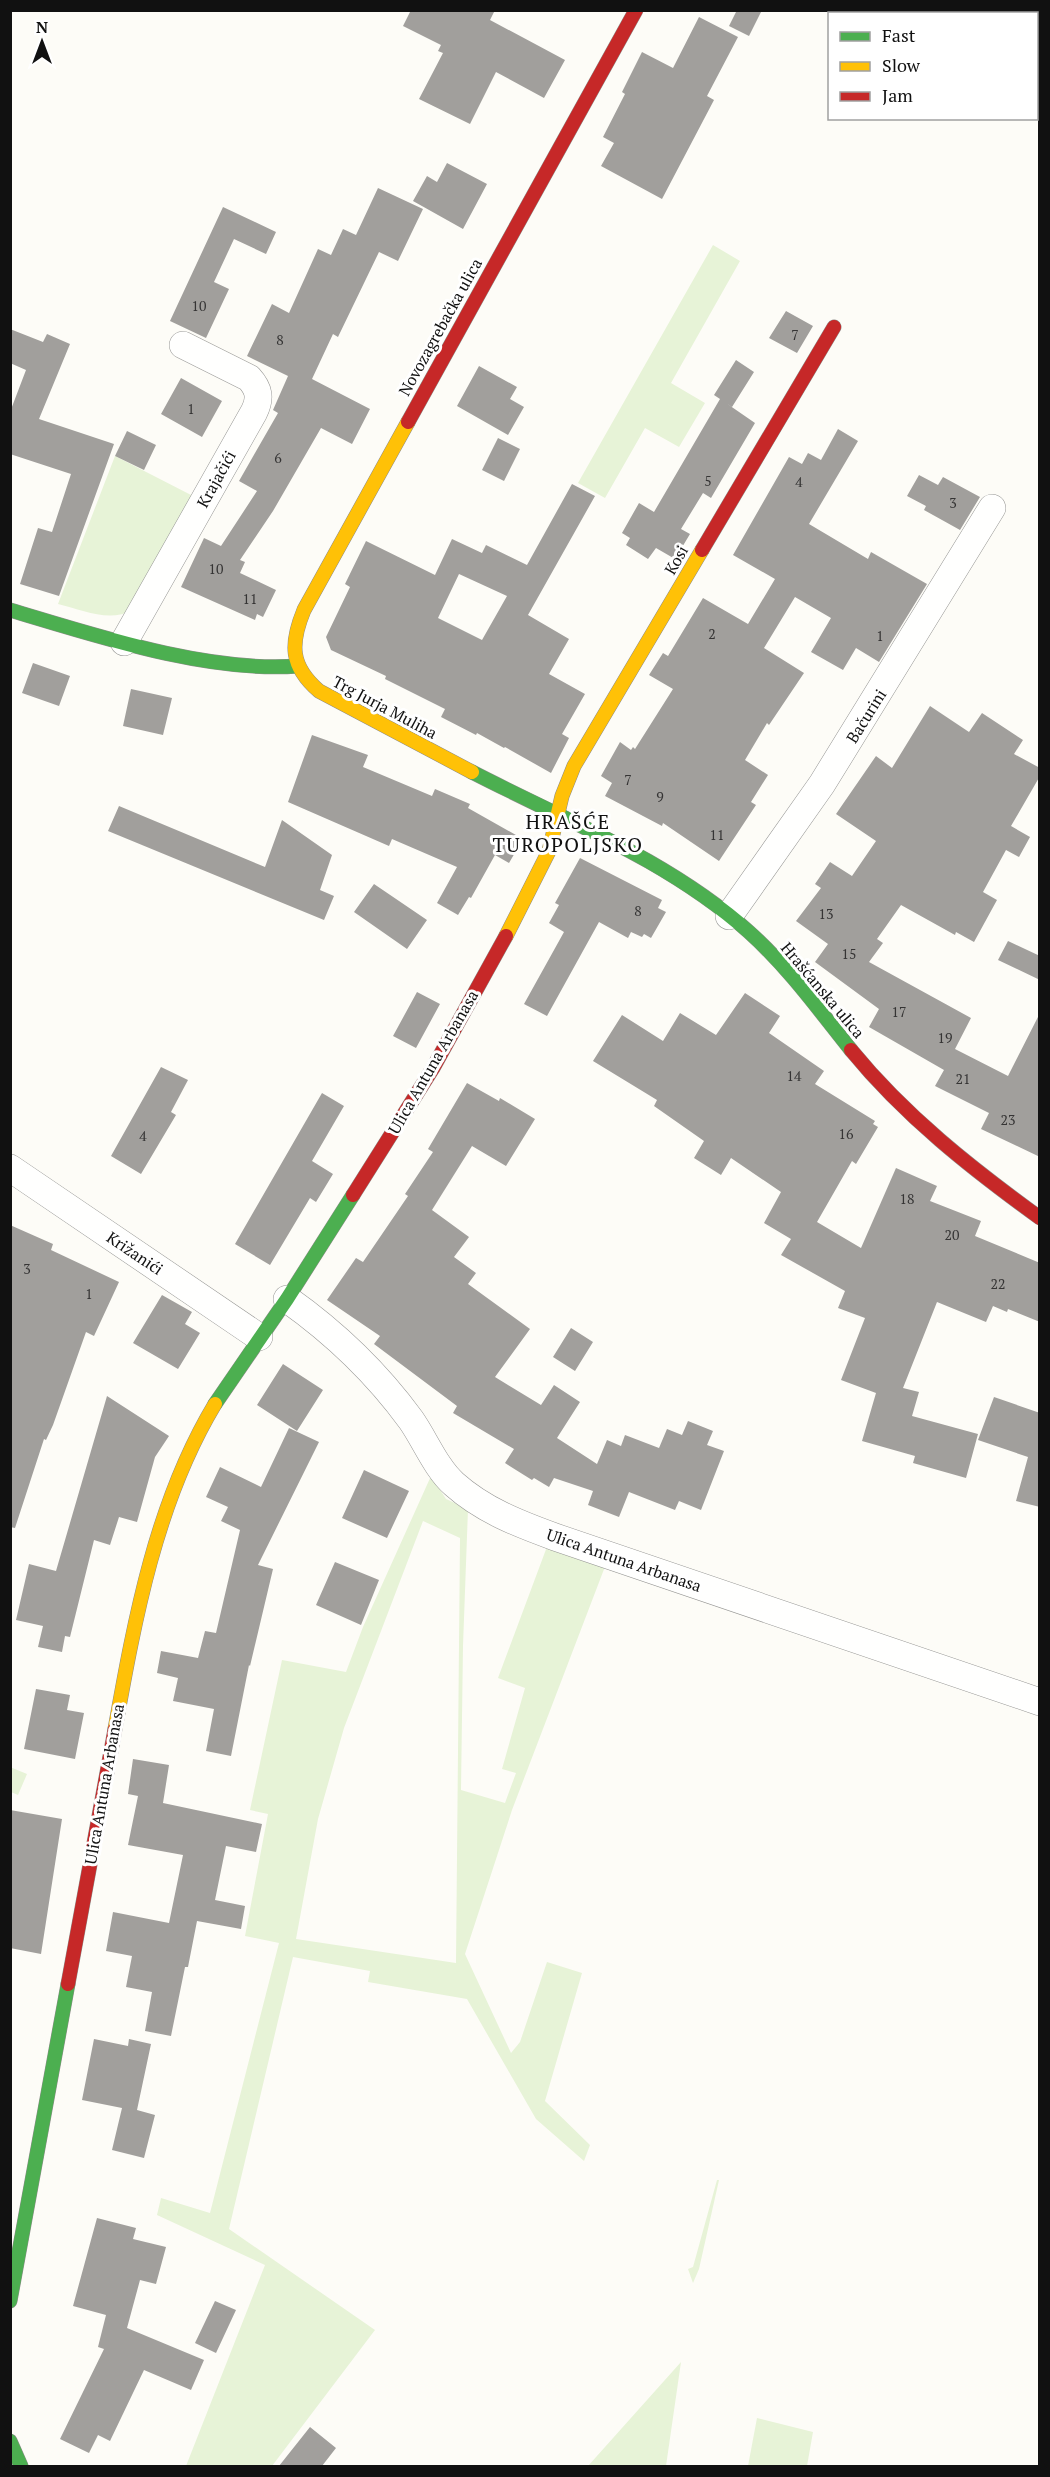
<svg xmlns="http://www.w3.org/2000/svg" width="1050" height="2477" viewBox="0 0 1050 2477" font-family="'PT Serif',serif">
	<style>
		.green { fill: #e7f3d7; fill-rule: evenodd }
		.building { fill: #a19f9c; fill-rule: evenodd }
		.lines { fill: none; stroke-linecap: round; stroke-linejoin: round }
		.street-casing { stroke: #979795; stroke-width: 28 }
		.fast-casing { stroke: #8e8d8b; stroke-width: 15 }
		.slow-casing { stroke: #8e8d8b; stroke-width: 15 }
		.jam-casing { stroke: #8e8d8b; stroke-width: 15 }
		.street { stroke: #fffffe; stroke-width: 27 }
		.fast { stroke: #4caf50; stroke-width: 14 }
		.slow { stroke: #ffc107; stroke-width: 14 }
		.jam { stroke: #c62828; stroke-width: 14 }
		.labels { text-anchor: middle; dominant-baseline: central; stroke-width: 6; stroke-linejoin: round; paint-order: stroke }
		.number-label { font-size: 14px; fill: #353434 }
		.street-label { font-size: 16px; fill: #111; stroke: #fff }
		.quarter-label { font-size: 20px; letter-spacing: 1.5px; fill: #111; stroke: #fff }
	</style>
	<rect width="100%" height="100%" fill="#fdfcf7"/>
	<path class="green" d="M713,245L740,261L671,383L705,403L679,447L645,428L605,498L578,483Z
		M115,456L193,496L133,610C109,623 83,610 58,604Z
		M431,1476L446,1499L468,1509L463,1646L461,1790L505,1803L516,1773L502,1769L525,1688L498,1678L548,1544L606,1564L512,1810L465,1954L511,2053L520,2042L547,1962L582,1973L545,2101L590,2145L584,2161L536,2119L467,1999L368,1982L370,1971L293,1957L229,2229L375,2330L272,2466H186L265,2265L157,2215L161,2198L210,2213L279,1943L245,1936L268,1814L250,1810L282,1660L346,1672L363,1627ZM423,1521L460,1538L456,1963L296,1939L318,1819L344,1728Z
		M10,1767L27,1774L18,1795L11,1792Z
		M717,2180H719L699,2269L693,2283L688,2269L693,2267Z
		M681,2362L666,2466H588Z
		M757,2418L813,2432L807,2466H748Z"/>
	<path class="building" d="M411,10H495L490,20L565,60L544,98L496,72L470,124L419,99L443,53L438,51L441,45L403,26Z
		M737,10H762L749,36L729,26Z
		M699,17L738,37L707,96L714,100L662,199L601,166L614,143L603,137L625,94L622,92L642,52L673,68Z
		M447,163L487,184L463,229L413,201L427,176L437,182Z
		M378,188L423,209L398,261L379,252L338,337L333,334L312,379L370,409L352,444L321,428L273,511L240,560L245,562L240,573L276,590L263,617L257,614L255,620L181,587L204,538L221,546L257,491L239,481L278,413L273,410L288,376L247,356L272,304L289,313L318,249L331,255L343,229L356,235Z
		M223,207L276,232L266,254L234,239L214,282L229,289L206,338L170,321Z
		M786,311L813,326L797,353L769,338Z
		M10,329L43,342L47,334L70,344L39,419L114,444L59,596L20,584L38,528L52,532L71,474L10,454V412L26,370L10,363Z
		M736,360L754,372L732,407L726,403L755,423L711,498L703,493L681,529L690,534L675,559L656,548L648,559L626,545L630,538L622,533L639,503L654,512L720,399L714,395Z
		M479,366L517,387L510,399L524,407L508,435L457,406Z
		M181,378L222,401L202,437L161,414Z
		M838,429L858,441L809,524L868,559L871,552L927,584L879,662L856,648L843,670L811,652L831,618L795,597L764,648L804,673L769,725L767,723L745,760L768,775L751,802L756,805L719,861L663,823L662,826L605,796L612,783L601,776L620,742L631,750L633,747L635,749L673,689L649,675L663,653L668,656L703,598L748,624L775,579L733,555L789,457L802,464L808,453L821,460Z
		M127,431L156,445L144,470L115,456Z
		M498,438L520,449L504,481L482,470Z
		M919,475L938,485L943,477L980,497L960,530L924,510L926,506L907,496Z
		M572,484L595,496L528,615L569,639L549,674L585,694L562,734L569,738L551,773L505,747L504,748L477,733L476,735L441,717L445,709L385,679L386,676L331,650L326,637L350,587L345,584L366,541L435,575L452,539L482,553L486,545L527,565ZM459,574L507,596L482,640L438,618Z
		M33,663L70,676L59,706L22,693Z
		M131,689L172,698L163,735L123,726Z
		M930,706L969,732L982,713L1023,740L1014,754L1040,768V776L1011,826L1030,837L1019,857L1006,850L983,892L997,900L974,942L956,932L955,935L901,905L877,939L883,943L869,962L971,1018L955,1049L1008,1076L1040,1013V1157L981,1129L989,1113L935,1086L944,1070L869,1027L879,1009L815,962L828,944L796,921L821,888L815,884L830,862L852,876L876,841L836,814L876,756L892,768Z
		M312,735L368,755L363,767L432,796L435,789L470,804L468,808L523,839L509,863L495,855L471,898L469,897L458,915L437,903L457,867L392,839L389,846L288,802Z
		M119,806L265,867L282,820L332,855L320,890L334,896L324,920L108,831Z
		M580,858L662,900L658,908L666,912L651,938L644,934L642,937L631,932L628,938L599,922L547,1016L524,1004L564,932L549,923L559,905L555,903Z
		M374,884L427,920L407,949L354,912Z
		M1008,941L1040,956V980L998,960Z
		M417,992L440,1004L416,1048L393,1036Z
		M745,993L780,1016L769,1033L824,1071L815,1084L875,1121L873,1124L878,1127L856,1164L852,1161L817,1222L861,1248L896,1168L937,1186L930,1201L981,1221L975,1236L1040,1263V1322L1008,1309L1007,1312L993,1306L986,1322L937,1302L903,1388L919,1392L912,1416L978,1434L966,1478L913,1463L915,1456L862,1441L876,1393L841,1380L865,1318L838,1308L845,1291L781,1255L791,1239L764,1223L781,1192L731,1158L721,1175L694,1158L704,1141L654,1106L657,1100L593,1061L622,1015L663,1041L680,1013L716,1035Z
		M161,1067L188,1080L171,1112L176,1115L141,1174L111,1156Z
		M467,1083L499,1101L500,1098L535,1119L506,1166L472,1146L432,1210L469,1237L454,1257L476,1273L468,1284L530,1329L495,1377L541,1405L554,1385L580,1402L557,1438L597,1464L607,1440L621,1446L625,1435L659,1448L667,1429L682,1435L688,1421L713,1431L707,1445L724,1451L701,1510L679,1501L675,1510L629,1492L619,1517L588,1505L593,1491L554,1478L549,1487L534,1478L532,1480L505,1463L514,1449L453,1413L457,1406L374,1344L380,1336L327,1300L356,1258L363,1262L408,1196L405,1194L433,1152L428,1149Z
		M322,1093L344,1106L312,1161L333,1174L316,1202L310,1198L270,1265L235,1244Z
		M10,1225L53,1244L51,1250L119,1282L94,1336L86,1332L53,1425L46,1440L44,1439L15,1528L10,1527Z
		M162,1295L192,1312L185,1324L200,1333L178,1369L133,1343Z
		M571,1328L593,1342L575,1371L553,1357Z
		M283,1364L323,1390L297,1431L257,1405Z
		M107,1396L169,1436L155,1457L137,1522L119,1517L110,1545L94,1540L70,1637L65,1636L62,1652L38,1647L43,1626L16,1620L29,1564L56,1571Z
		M994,1397L1040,1413V1507L1016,1501L1028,1457L978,1440Z
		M289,1428L319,1442L258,1565L273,1569L250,1666L249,1665L231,1756L206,1751L214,1709L173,1701L178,1678L157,1673L161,1651L198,1658L205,1631L216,1633L240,1530L221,1521L228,1507L206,1497L220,1467L261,1487Z
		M364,1470L409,1491L387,1538L342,1518Z
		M335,1562L379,1580L361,1625L316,1605Z
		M36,1689L70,1695L67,1710L84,1713L75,1759L24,1749Z
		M133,1759L169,1765L163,1803L262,1824L256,1852L226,1846L215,1900L245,1906L241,1929L197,1921L188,1967H185L171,2036L145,2031L152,1992L126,1987L132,1956L106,1951L113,1912L169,1923L183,1855L128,1845L138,1796L128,1794Z
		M10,1810L62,1819L41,1954L10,1948Z
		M94,2039L128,2046L129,2039L151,2044L137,2110L155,2115L144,2158L112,2150L122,2108L82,2100Z
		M97,2218L136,2228L133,2239L166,2247L156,2284L140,2280L127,2328L204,2360L191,2390L144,2370L110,2441L98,2435L89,2453L60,2439L104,2349L98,2347L106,2315L73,2306Z
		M215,2301L236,2310L216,2353L195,2343Z
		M310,2427L336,2448L322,2466H279Z"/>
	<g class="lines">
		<defs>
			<path id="street" d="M124,642L254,412C261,398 259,389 249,378L183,345
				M729,916L822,784L992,508
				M10,1168L259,1337
				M287,1299C335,1333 376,1372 411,1420C425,1440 436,1468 454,1484C483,1510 519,1524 555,1537L1040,1702"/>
			<path id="fast" d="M10,610C97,636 208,673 298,666
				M472,772C565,820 670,861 749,932C788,967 819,1010 851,1050
				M215,1404L287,1299L353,1195
				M10,2301L68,1984
				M10,2441L21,2466"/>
			<path id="slow" d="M408,422L304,610C290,644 290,666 319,691L472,772
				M506,936L549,851L562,796L574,766L702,550
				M115,1729C135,1618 156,1502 215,1404"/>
			<path id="jam" d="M408,422L636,10
				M702,550L834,327
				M851,1050C905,1116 971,1168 1040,1218
				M353,1195L433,1068L506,936
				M68,1984L115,1729"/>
		</defs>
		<use href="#street" class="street-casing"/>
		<use href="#fast" class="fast-casing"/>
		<use href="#slow" class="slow-casing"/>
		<use href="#jam" class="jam-casing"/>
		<use href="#street" class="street"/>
		<use href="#fast" class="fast"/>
		<use href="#slow" class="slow"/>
		<use href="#jam" class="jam"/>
	</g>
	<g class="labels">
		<g class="number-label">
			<text x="199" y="305">10</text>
			<text x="795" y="334">7</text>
			<text x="280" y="339">8</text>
			<text x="191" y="408">1</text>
			<text x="278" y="457">6</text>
			<text x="708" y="480">5</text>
			<text x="799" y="481">4</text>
			<text x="953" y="502">3</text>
			<text x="216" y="568">10</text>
			<text x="250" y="598">11</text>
			<text x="712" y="633">2</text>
			<text x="880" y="635">1</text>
			<text x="628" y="779">7</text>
			<text x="660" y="796">9</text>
			<text x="717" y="834">11</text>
			<text x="638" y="910">8</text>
			<text x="826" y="913">13</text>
			<text x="849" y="953">15</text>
			<text x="899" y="1011">17</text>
			<text x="945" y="1037">19</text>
			<text x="794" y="1075">14</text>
			<text x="963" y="1078">21</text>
			<text x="1008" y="1119">23</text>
			<text x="846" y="1133">16</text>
			<text x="143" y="1135">4</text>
			<text x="907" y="1198">18</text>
			<text x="952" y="1234">20</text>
			<text x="27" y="1268">3</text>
			<text x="998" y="1283">22</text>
			<text x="89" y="1293">1</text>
		</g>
		<g class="street-label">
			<text transform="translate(440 327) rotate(-61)">Novozagrebačka ulica</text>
			<text transform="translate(216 479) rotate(-61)">Krajačići</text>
			<text transform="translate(676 560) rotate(-60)">Kosi</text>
			<text transform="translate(385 707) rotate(28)">Trg Jurja Muliha</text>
			<text transform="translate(866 716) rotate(-58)">Bačurini</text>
			<text transform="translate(823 990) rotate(50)">Hrašćanska ulica</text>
			<text transform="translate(433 1062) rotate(-60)">Ulica Antuna Arbanasa</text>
			<text transform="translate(135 1253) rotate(34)">Križanići</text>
			<text transform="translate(624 1560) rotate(19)">Ulica Antuna Arbanasa</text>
			<text transform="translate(104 1784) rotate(-80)">Ulica Antuna Arbanasa</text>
		</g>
		<g class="quarter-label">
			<text x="568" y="821">HRAŠĆE<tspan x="568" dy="23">TUROPOLJSKO</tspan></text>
		</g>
	</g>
	<rect width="1050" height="2477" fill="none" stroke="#111111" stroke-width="24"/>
	<rect x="828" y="12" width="210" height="108" fill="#ffffff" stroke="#a0a0a0" stroke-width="1.5"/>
	<rect x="840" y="32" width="30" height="9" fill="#4caf50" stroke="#a0a0a0" stroke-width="1.5"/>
	<text x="882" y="42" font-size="18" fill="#111111">Fast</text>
	<rect x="840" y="62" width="30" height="9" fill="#ffc107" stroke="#a0a0a0" stroke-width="1.5"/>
	<text x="882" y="72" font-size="18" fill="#111111">Slow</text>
	<rect x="840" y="92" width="30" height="9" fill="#c62828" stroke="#a0a0a0" stroke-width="1.5"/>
	<text x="882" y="102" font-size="18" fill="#111111">Jam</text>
	<g transform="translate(42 42)" stroke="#ffffff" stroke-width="4.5" paint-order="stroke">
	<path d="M0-4.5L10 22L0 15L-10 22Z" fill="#111111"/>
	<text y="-9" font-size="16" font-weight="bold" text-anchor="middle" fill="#111111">N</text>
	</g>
</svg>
